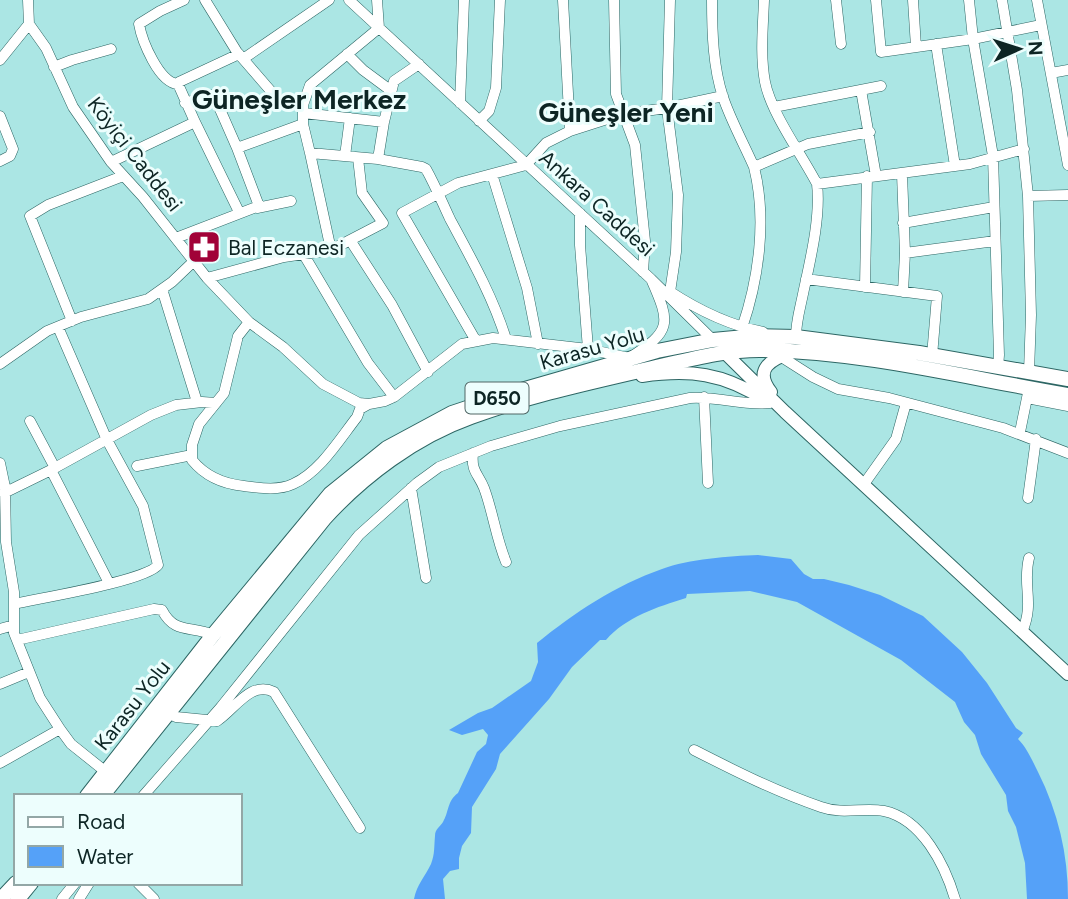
<svg xmlns="http://www.w3.org/2000/svg" width="1068" height="899" viewBox="0 0 1068 899" font-family="Figtree,sans-serif">
	<style>
		.water { fill: #55a1f8 }
		.lines { fill: none; stroke-linecap: round; stroke-linejoin: round }
		.minor-casing { stroke: #2d6664; stroke-width: 11 }
		.major-casing { stroke: #2d6664; stroke-width: 14 }
		.highway-casing { stroke: #2d6664; stroke-width: 16 }
		.minor { stroke: #fff; stroke-width: 10 }
		.major { stroke: #fff; stroke-width: 12 }
		.highway { stroke: #fff; stroke-width: 14 }
		.labels { text-anchor: middle; dominant-baseline: central; stroke-width: 6; stroke-linejoin: round; paint-order: stroke }
		.shield { fill: #edfefd; stroke: #506665; stroke-width: 2 }
		.shield-label { font-size: 19px; font-weight: bold; fill: #0d2524 }
		.street-label { font-size: 21px; fill: #0d2524; stroke: #edfefd }
		.poi-label { font-size: 21px; fill: #0d2524; stroke: #edfefd; text-anchor: start }
		.district-label { font-size: 28px; font-weight: bold; fill: #0d2524; stroke: #edfefd }
	</style>
	<rect width="100%" height="100%" fill="#abe6e4"/>
	<path class="water" d="M758,555L791,559L804,574L813,579H824L849,585L880,595L923,616L962,652L987,683L1016,728L1023,733L1018,739C1027,748 1032,760 1038,772C1058,812 1068,854 1068,899H1027L1025,863L1016,827L1008,811L1006,795L981,754L975,735L964,722L955,702L901,660L797,602L750,591L687,594L686,598C657,607 626,617 606,640H600L572,667L549,699L500,754L496,769L472,807L471,833L462,846L459,858V869L450,871L443,879L445,899H414C417,884 425,877 431,864C435,854 434,846 435,836C435,829 440,827 443,822C449,812 447,801 458,793L477,752L486,744L488,735L483,729L462,735L449,730L478,713L492,708L531,681L538,662L537,643C574,613 616,585 662,569C689,559 729,556 758,555Z"/>
	<g class="lines">
		<defs>
			<path id="minor" d="M205,0L237,52L276,97L282,101L303,103
				M349,0L651,279L714,341
				M563,0L570,131
				M614,0L616,94L635,145L645,241L643,272
				M670,0L667,108L678,195L676,252L670,292
				M712,0C712,32 713,67 723,97C731,121 744,144 754,167
				M764,0C763,27 760,55 765,82C771,113 802,155 817,184L970,164L1024,149
				M836,0L841,44
				M876,0L881,52L973,39L1041,25
				M913,0L916,47
				M969,0L973,39L993,156L999,355L998,367
				M1002,0L1017,90L1028,196
				M1037,0L1068,165
				M29,24L46,48L73,107L111,162L143,197L207,278L249,322L283,347L323,384L359,403L369,404L385,401L394,397L462,344L493,338L588,349L629,358C672,331 671,324 651,279
				M936,44L955,166
				M347,54L363,70L390,90
				M243,59L329,0
				M0,60L29,24L28,0
				M54,67L72,60L111,49
				M1051,73L1068,70
				M178,84C159,83 142,41 139,24L160,11L184,0
				M861,90L876,176
				M185,103L211,95L219,107L237,148
				M460,103L464,0
				M774,107L881,86
				M303,113L384,122L378,159
				M0,116L13,149L10,156L0,161
				M479,121L489,111L496,88L500,0
				M195,122L239,212
				M384,122L394,81L419,64
				M303,124V105L310,85L379,28L377,0
				M345,156L350,118
				M111,162L195,122L178,84L179,82L239,54
				M492,174L527,288L538,344
				M902,174L905,253L903,292
				M257,208L291,201
				M580,213V245L588,349
				M903,223L994,207
				M176,238L259,206L237,148L303,124L310,153
				M350,240L392,305L428,372
				M331,250L383,223L362,193L358,158
				M905,253L995,241
				M304,255L368,363L394,397
				M207,278L284,257L331,250L310,153L378,159L422,167L426,169C435,185 442,202 450,219C471,258 493,297 506,339
				M806,279L937,296L932,356
				M865,287L867,176
				M162,289L197,402
				M669,291C698,310 728,325 763,332
				M72,321L30,216L48,205L123,176
				M249,322L238,336L224,393L199,424L192,445V460C205,476 224,484 244,486C260,488 278,491 293,484C320,472 339,440 357,417L360,409L369,404
				M742,328C759,278 767,219 754,167L808,144L870,132
				M791,336L796,337C796,321 800,309 803,294C810,261 821,217 817,184
				M476,341L402,213L458,183L526,165L546,143L570,131L623,114L667,108L723,96
				M780,356L813,377L838,389L889,398L1003,428L1068,453
				M0,364L47,331L81,317L148,299L172,282L194,261
				M1029,372L1031,315L1028,196L1068,195
				M704,397L708,483
				M1027,398L1068,406
				M30,421L55,468
				M1020,432L1029,388
				M473,453C471,472 478,473 484,488C493,512 496,538 506,562
				M0,463L5,487L6,542L14,592V633L40,698L60,729L71,744L106,772
				M137,466L192,455
				M51,470L109,583
				M864,484L896,439L906,403
				M411,488L426,578
				M4,493L51,470L151,415L176,405L202,402L216,403
				M1028,498L1036,439
				M14,604C40,598 146,581 158,565L143,506L107,440L58,327
				M0,629L14,625
				M1022,632C1035,603 1022,585 1029,558
				M17,640L154,609L162,610C175,635 191,625 213,635
				M0,684L29,672
				M168,713L176,717L217,721C235,709 251,680 274,692L360,828
				M694,750C735,771 777,792 821,807C843,815 864,807 884,811C922,819 945,865 955,899
				M0,763L60,729
				M143,796L221,707L359,535L417,483L439,467L491,446L560,426L690,398C717,396 743,406 770,403
				M138,883L154,899
				M62,899L75,883
				M79,899L89,883"/>
			<path id="major" d="M724,352L785,412L1068,674
				M642,376C690,369 723,373 765,400
				M771,392C753,369 771,359 793,352"/>
			<path id="highway" d="M87,796L213,635L330,494L387,448L452,413L518,391L657,351L713,340L756,336L796,337L919,353L1068,379
				M102,796L324,519C363,476 415,437 471,417C525,397 583,384 639,371C681,362 722,349 764,350C867,352 967,378 1068,395
				M1,899L16,883
				M18,899L31,883"/>
		</defs>
		<use href="#minor" class="minor-casing"/>
		<use href="#major" class="major-casing"/>
		<use href="#highway" class="highway-casing"/>
		<use href="#minor" class="minor"/>
		<use href="#major" class="major"/>
		<use href="#highway" class="highway"/>
	</g>
	<defs>
		<symbol id="pharmacy-square" viewBox="-11 -11 22 22"><rect x="-9" y="-9" width="18" height="18" rx="4" fill="#a10238" stroke="#edfefd"/><path d="M-2-6h4v4h4v4h-4v4h-4v-4h-4v-4h4Z" fill="#fff"/></symbol>
	</defs>
	<g fill-rule="evenodd">
		<use href="#pharmacy-square" x="185" y="228" width="38" height="38"/>
	</g>
	<g class="labels">
		<rect class="shield" x="465.5" y="382.5" width="63" height="31" rx="5"/>
		<g class="shield-label">
			<text x="497" y="398">D650</text>
		</g>
		<g class="street-label">
			<text transform="translate(135 154) rotate(52)">Köyiçi Caddesi</text>
			<text transform="translate(597 203) rotate(42)">Ankara Caddesi</text>
			<text transform="translate(592 348) rotate(-16)">Karasu Yolu</text>
			<text transform="translate(132 705) rotate(-52)">Karasu Yolu</text>
		</g>
		<g class="poi-label">
			<text x="228" y="247">Bal Eczanesi</text>
		</g>
		<g class="district-label">
			<text x="299" y="99">Güneşler Merkez</text>
			<text x="626" y="112">Güneşler Yeni</text>
		</g>
	</g>
	<rect x="14" y="794" width="228" height="91" fill="#edfefd" stroke="#93a7a6" stroke-width="2"/>
	<rect x="28" y="817" width="35" height="10" fill="#ffffff" stroke="#93a7a6" stroke-width="2"/>
	<text x="77" y="829" font-size="21" fill="#0d2524">Road</text>
	<rect x="28" y="846" width="35" height="21" fill="#55a1f8" stroke="#93a7a6" stroke-width="2"/>
	<text x="77" y="864" font-size="21" fill="#0d2524">Water</text>
	<g transform="translate(1019 49) rotate(87)" stroke="#edfefd" stroke-width="5" paint-order="stroke">
	<path d="M0-5L12 26L0 18L-12 26Z" fill="#0d2524"/>
	<text y="-10" font-size="19" font-weight="bold" text-anchor="middle" fill="#0d2524">N</text>
	</g>
</svg>
